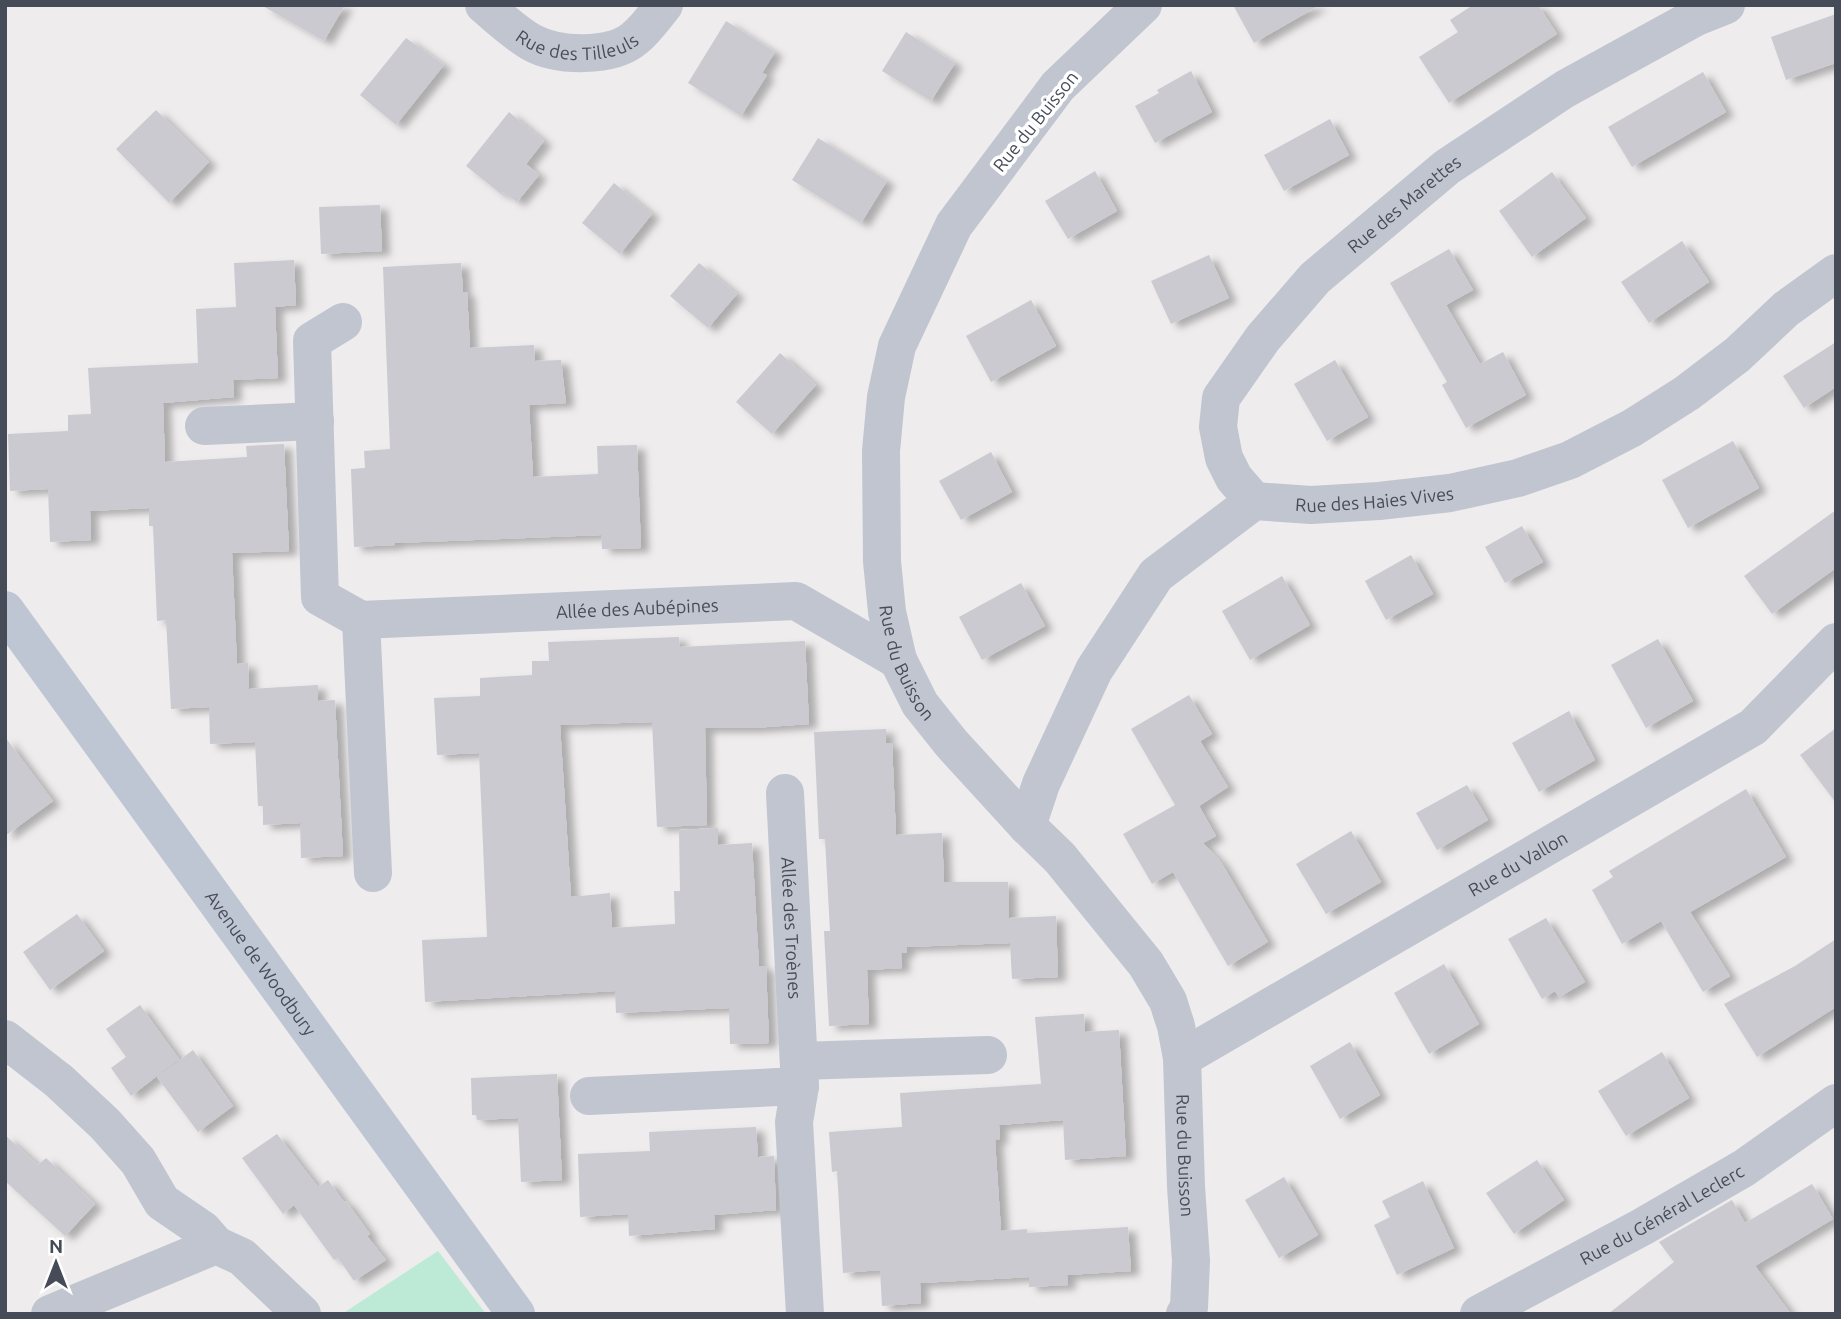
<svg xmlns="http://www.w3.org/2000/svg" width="1841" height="1319" viewBox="0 0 1841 1319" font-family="Ubuntu,sans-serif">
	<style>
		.green { fill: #bcead6 }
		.building { fill: #cacad0; filter: url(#shadow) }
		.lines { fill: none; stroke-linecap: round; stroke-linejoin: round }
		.street { stroke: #c0c5d0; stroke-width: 38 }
		.secondary { stroke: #bfc6d3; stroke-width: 38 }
		.labels { text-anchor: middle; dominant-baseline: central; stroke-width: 7; stroke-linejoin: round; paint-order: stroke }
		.street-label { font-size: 18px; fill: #464c57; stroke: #fff }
	</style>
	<defs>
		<filter id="shadow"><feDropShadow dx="8" dy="4.5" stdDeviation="3.5" flood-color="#0004"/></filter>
	</defs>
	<rect width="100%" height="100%" fill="#eeecec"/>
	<path class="green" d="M438,1251L486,1314H342Z"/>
	<path class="building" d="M261,5H345L324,41Z
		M1233,5H1320L1254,43Z
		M1473,5H1538L1557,34L1449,103L1419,57L1458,32L1450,20Z
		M1836,14V63L1786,80L1771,37Z
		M726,21L775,52L762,73L767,75L741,116L688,83Z
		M906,32L955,63L931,101L882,71Z
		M406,38L444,65L396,125L360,95Z
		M1191,71L1212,112L1155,143L1135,106L1159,93L1157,90Z
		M1703,72L1726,112L1632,167L1608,127Z
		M156,110L209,162L169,203L116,149Z
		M509,112L544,141L526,164L539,175L517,202L503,192L501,194L466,166Z
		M1330,119L1349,155L1284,191L1264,155Z
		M818,138L887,181L861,223L792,180Z
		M1095,171L1117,211L1068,239L1045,201Z
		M1552,172L1586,218L1532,257L1499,211Z
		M614,183L652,214L620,254L582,223Z
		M380,205L382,251L321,254L319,207Z
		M1682,241L1709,282L1649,323L1621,282Z
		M1449,249L1473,290L1446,305L1480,364L1503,352L1526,395L1466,428L1442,385L1447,382L1390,283Z
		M1209,255L1229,298L1171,324L1151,281Z
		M294,260L296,305L275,307L278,378L233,380L234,397L163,403L165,462L247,457L246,446L284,444L289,551L232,553L237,664L248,663L249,689L318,685V701L335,700L343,856L301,858L300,823L263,825V806H258L255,742L210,744L209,707L171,709L166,620L157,621L153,526H149V508L90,511L91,540L50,542L48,489L10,491L8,434L68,431V415L91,414L88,368L198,363L196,309L236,307L234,263Z
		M461,263L463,292H467L470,348L534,345L535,361L561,360L566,403L529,405L533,477L598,474L597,446L637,445L641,548L602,549L601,535L395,543V545L354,547L351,469L365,468L364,451L390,449L383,267Z
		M699,263L737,294L708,328L670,296Z
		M1031,300L1056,346L991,382L966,336Z
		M1836,342V387L1804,408L1783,376Z
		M780,353L816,385L772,434L736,402Z
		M1335,360L1368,417L1327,441L1294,384Z
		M1733,441L1759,488L1688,528L1662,480Z
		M991,452L1012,492L961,520L939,481Z
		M1836,510V568L1772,614L1744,576Z
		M1522,526L1543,562L1505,583L1485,547Z
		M1411,555L1433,594L1386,620L1365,581Z
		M1282,576L1310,625L1250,660L1222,611Z
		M1021,583L1045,626L982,660L959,617Z
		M679,637L680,647L805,641L809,724L753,728H705L707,825L657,827L652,722L560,725L571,897L610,893L612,928L675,924L674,891H680L679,830L718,828V845L752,843L759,966H766L769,1043L730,1044L729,1008L616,1013L615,991L425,1002L422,940L487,937L479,753L437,755L434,698L480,696V678L532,675V661H549L548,642Z
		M1658,639L1693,701L1646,728L1611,665Z
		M1189,695L1212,734L1200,741L1228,787L1199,806L1216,836L1203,843L1221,862L1268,942L1228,966L1173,872L1152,884L1123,834L1175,805L1131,729Z
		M1569,711L1595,760L1539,792L1512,743Z
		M1836,728V803L1800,755Z
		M886,729V743H892L896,835L942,833L944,882H1008L1009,918L1056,916L1058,977L1012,979L1010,943L906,947L907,953H901L902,968L867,970L869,1024L829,1026L824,931H830L825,839H819L814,732Z
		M5,737L53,801L5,836Z
		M1467,785L1488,820L1437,850L1416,813Z
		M1746,789L1786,857L1690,912L1730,976L1703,992L1661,921L1622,944L1592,890L1613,877L1609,871Z
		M1351,831L1381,882L1326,914L1296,864Z
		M77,914L104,951L50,990L23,952Z
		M1546,918L1585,982L1559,997L1555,991L1542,999L1508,939Z
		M1836,939V1007L1757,1057L1724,1004L1795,966Z
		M1444,964L1479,1024L1429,1054L1394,993Z
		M140,1005L179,1059L131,1096L111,1068L126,1057L106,1029Z
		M1084,1014L1085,1032L1119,1030L1126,1156L1065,1160L1063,1120L999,1125L1000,1139L995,1140L1001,1231L1027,1229V1233L1128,1227L1131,1271L1067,1275L1068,1285L1049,1286L1029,1287V1277L920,1283L921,1303L882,1306L880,1270L843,1273L837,1171L832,1172L829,1132L902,1127L900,1093L1041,1084L1035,1017Z
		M1350,1042L1380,1095L1340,1119L1310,1066Z
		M193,1050L233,1106L198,1132L157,1077Z
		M1662,1052L1689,1098L1626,1136L1598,1091Z
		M557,1074L562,1180L521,1182L518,1118L477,1120L476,1115H472L471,1078Z
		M756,1127L758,1157L774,1156L776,1210L714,1215L715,1229L629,1236L628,1214L580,1217L578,1154L650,1151L649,1132Z
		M277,1134L318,1187L328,1180L344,1202L346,1201L370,1234L367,1236L386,1260L354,1281L338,1258L334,1260L294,1205L283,1214L242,1158Z
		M5,1135L38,1165L46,1158L95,1204L65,1236L5,1181Z
		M1537,1160L1564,1200L1514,1234L1486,1193Z
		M1284,1177L1318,1235L1279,1258L1245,1200Z
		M1423,1181L1454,1248L1397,1275L1374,1225L1390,1217L1382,1201Z
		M1812,1184L1833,1219L1755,1266L1791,1314H1608L1674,1262L1659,1242L1732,1200L1745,1223Z"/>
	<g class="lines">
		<g class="street">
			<path id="s1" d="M484,5C499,18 514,32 531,42C557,57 612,58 635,38C646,29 655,16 664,5"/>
			<path id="s2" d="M1143,5L1058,86L954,225L897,346L886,397L881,451L882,561L887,612L898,660L920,704L952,744L1027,826L1060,858L1146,964L1168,1001L1176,1026L1182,1058L1186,1186L1191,1261L1189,1308L1185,1314"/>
			<path id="s3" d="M343,322L312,341L320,597L361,620L796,601L898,660"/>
			<path d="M204,426L315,421"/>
			<path id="s4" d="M1254,501L1234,478L1224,458L1218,427L1221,398L1263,338L1315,278L1447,167L1565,89L1696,17L1726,5"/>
			<path d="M361,620L373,873"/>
			<path id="s5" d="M785,793L800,1086L794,1122L805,1314"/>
			<path id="s6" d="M1027,826L1041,784L1094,670L1156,575L1254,501L1311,505L1379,501L1450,493L1518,478L1570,460L1632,428L1687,393L1737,355L1786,309L1836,273"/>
			<path d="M5,1039L59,1081L105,1124L138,1161L162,1202L203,1230L216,1245L242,1257L302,1314"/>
			<path id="s7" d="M1182,1058L1753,727L1836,642"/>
			<path d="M799,1061L988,1055"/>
			<path d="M589,1096L800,1086"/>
			<path d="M50,1314L216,1245"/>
			<path id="s8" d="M1479,1314L1642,1227L1744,1168L1836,1103"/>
		</g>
		<path class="secondary" id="s9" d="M5,610L516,1314"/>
	</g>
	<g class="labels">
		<g class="street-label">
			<text stroke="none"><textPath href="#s1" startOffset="107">Rue des Tilleuls</textPath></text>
			<text transform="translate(1035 121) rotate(-51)">Rue du Buisson</text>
			<text stroke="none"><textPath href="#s4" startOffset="382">Rue des Marettes</textPath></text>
			<text stroke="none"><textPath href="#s6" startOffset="527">Rue des Haies Vives</textPath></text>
			<text stroke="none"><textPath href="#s3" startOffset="616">Allée des Aubépines</textPath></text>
			<text stroke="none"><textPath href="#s2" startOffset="747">Rue du Buisson</textPath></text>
			<text stroke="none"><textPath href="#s7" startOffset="388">Rue du Vallon</textPath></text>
			<text stroke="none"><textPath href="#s5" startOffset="135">Allée des Troènes</textPath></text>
			<text stroke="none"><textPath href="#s9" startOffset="436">Avenue de Woodbury</textPath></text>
			<text stroke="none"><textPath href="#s2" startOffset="1335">Rue du Buisson</textPath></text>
			<text stroke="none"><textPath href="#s8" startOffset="208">Rue du Général Leclerc</textPath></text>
		</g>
	</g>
	<rect width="1841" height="1319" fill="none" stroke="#464c57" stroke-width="14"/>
	<g transform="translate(56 1263)" stroke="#ffffff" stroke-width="5" paint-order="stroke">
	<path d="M0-5L12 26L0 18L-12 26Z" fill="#464c57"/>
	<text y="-10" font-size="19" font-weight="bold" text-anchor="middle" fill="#464c57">N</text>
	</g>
</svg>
